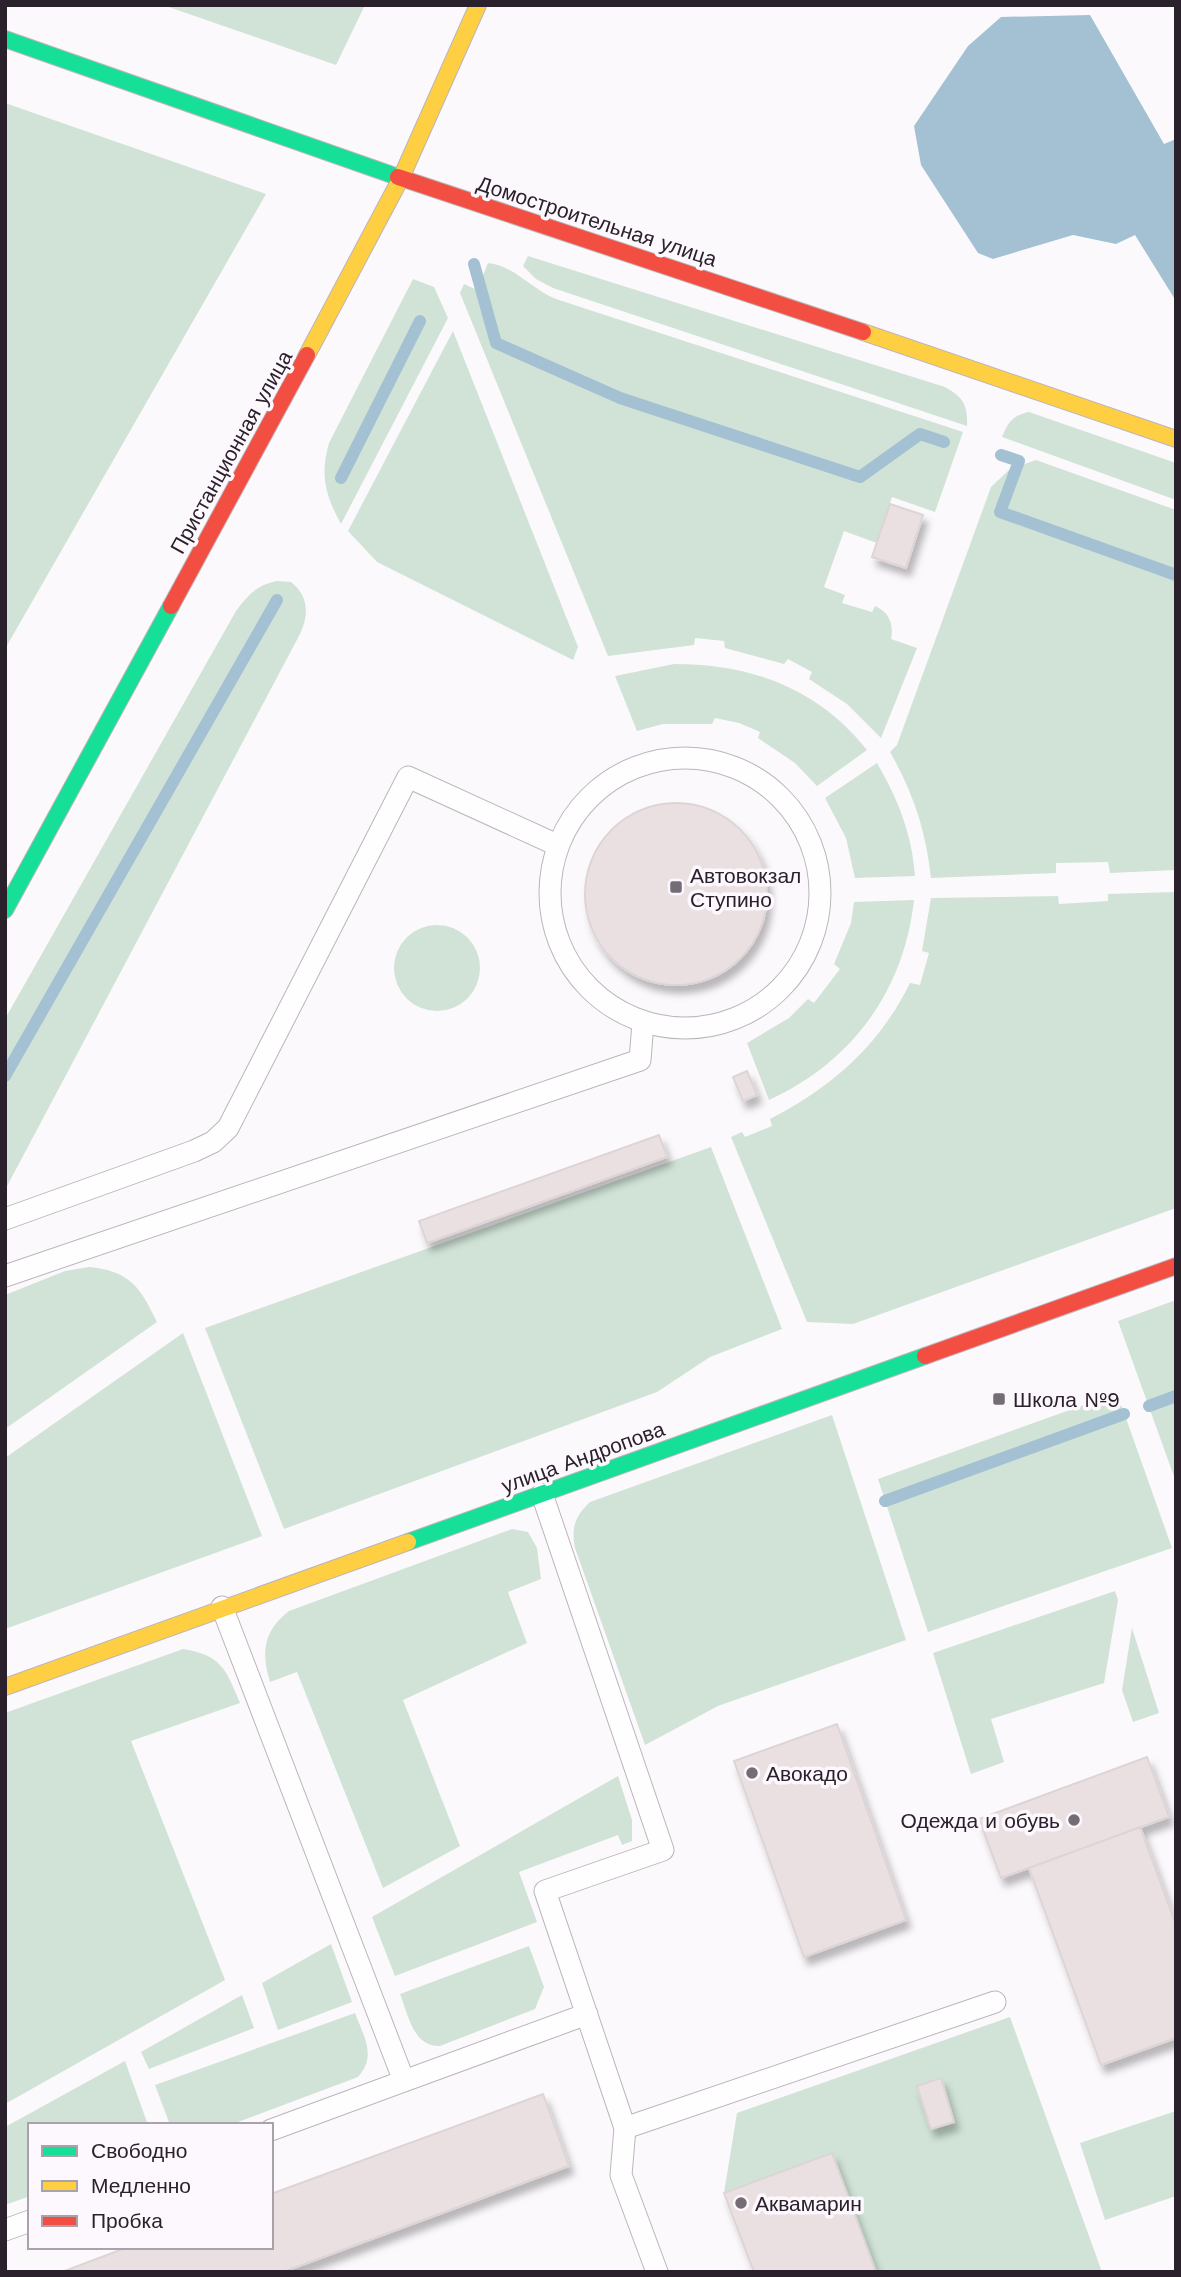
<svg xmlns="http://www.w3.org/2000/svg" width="1181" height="2277" viewBox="0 0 1181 2277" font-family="'Work Sans',sans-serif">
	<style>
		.green { fill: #d0e3d6 }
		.water { fill: #a3c1d2 }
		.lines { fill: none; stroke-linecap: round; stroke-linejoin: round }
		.stream { stroke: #a3c1d2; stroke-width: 12 }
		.building { fill: #ebe0e1; stroke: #ddd4d5; stroke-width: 2; filter: url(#shadow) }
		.lane-casing { stroke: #bbb5bc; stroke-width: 23 }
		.fast-casing { stroke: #bbb5bc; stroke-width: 18 }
		.slow-casing { stroke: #bbb5bc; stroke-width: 18 }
		.jam-casing { stroke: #bbb5bc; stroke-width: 18 }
		.lane { stroke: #fffeff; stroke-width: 21 }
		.fast { stroke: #16e098; stroke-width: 16 }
		.slow { stroke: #ffcf43; stroke-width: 16 }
		.jam { stroke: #f24e42; stroke-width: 16 }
		.poi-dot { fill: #746d75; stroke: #fdf8fe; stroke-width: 2.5 }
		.labels { text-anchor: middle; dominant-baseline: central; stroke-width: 7; stroke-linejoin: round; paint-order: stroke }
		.street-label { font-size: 21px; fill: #2b212c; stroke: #fdf8fe }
		.poi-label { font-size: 21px; fill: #2b212c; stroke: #fdf8fe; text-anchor: start }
	</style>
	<defs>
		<filter id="shadow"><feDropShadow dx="4.5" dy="8" stdDeviation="3.5" flood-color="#0004"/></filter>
	</defs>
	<rect width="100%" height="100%" fill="#fcf9fd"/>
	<path class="green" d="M163,5H365L336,65Z
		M5,103L266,194L5,649Z
		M528,256L945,387C963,397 968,405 967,426L553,288L536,279L523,266Z
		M488,263C515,266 531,289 556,299L963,432L935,512L892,497L877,543L844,531L824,587L845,595L842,603L872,612L875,606C889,612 894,624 891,639L917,648L881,738L847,704L809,679L812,672L788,659L784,664L725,648L724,641L695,638L694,645L608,656L460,293L464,284L477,290Z
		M413,279L434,287L448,318L341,524C325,495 320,475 329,443Z
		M453,331L578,647L573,660L377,562L348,531Z
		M1029,412L1176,463V500L1002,437C1008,422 1013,415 1029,412Z
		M1036,460L1176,510V870L1110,873L1108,862L1056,863V873L931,878C926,831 913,792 890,752L897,745L991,487L1010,469Z
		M277,581L291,582C309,596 309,615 300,634L5,1190V1019L236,611C248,595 257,585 277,581Z
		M674,664C751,664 818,688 867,750L817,786L795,763L758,738L760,732L739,723L715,718L712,724H663L637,731L615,676Z
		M877,763C898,799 912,834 915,876L855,878L846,838L825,798Z
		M1176,892V1208L853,1324L807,1322L731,1137L742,1132L745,1137L772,1126L770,1119C832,1087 879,1046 910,983L920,985L929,953L922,951L931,898L1058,896L1059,904L1108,901V894Z
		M914,900C904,991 852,1062 769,1100L747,1043L789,1018L808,999L814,1003L840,969L834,964L851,923L854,902Z
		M394 968a43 43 0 1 1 86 0a43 43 0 1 1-86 0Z
		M711,1147L782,1329L710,1357L657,1392L284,1529L205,1328Z
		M89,1267C130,1271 140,1287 157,1322L5,1429V1295L65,1271Z
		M1176,1300V1482L1118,1321Z
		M183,1333L262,1536L5,1629V1458Z
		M1117,1393L1172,1548L928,1632L878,1479Z
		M832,1415L906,1640L718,1706L645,1745L575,1548C571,1528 575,1516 590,1502Z
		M512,1529L528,1532L537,1548L541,1579L508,1592L527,1643L403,1700L460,1846L383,1888L297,1672L270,1682C261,1652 263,1631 289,1611Z
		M1115,1591L1118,1600L1104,1683L991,1719L1004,1762L971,1774L933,1653Z
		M1132,1628L1159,1713L1133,1722L1122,1690Z
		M183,1649C222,1655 226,1670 240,1703L131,1741L225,1980L5,2104V1713Z
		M618,1776L632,1820V1841L622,1845L618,1835L519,1872L537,1922L395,1976L372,1917Z
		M331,1944L352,2002L278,2030L262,1983Z
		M529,1946L544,1987L535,2009L440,2046C413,2047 408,2014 400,1994Z
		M242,1995L254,2028L149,2069L141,2052Z
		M355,2013C364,2037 377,2056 358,2077L230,2125H170L155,2085Z
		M1010,2017L1102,2272H876L832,2153L724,2193L737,2113Z
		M125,2061L148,2125H30V2196L5,2205V2127Z
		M1176,2111V2196L1105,2220L1080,2143Z"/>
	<path class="water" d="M1090,15L1164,144L1176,139V301L1135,235L1116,244L1073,235L993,259L978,253L921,165L914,126L968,46L1001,17Z"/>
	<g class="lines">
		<path class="stream" d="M474,264L496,343L620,398L860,477L920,434L944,442
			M1001,455L1019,461L1000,512L1176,575
			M341,478L420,321
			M5,1076L277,600
			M1149,1406L1176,1396
			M885,1501L1124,1414"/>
	</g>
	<path class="building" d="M890,504L923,515L906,568L872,557Z
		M585 894a91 91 0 1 1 182 0a91 91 0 1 1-182 0Z
		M747,1071L757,1095L743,1101L733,1077Z
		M659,1135L667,1157L427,1243L419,1221Z
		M837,1724L906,1920L804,1957L734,1761Z
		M1147,1757L1169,1817L1001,1878L979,1819Z
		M1140,1827L1176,1925V2038L1101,2065L1029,1868Z
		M941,2078L954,2122L931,2129L917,2086Z
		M543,2094L569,2166L283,2272H62L128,2247H271V2194Z
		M832,2153L876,2272H754L724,2193Z"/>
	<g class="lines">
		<defs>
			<path id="lane" d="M550 893a135 135 0 1 1 270 0a135 135 0 1 1-270 0Z
				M5,1219L194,1151L213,1142L228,1128L408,777L557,845
				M5,1276L640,1060L643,1023
				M542,1494L663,1850L545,1891L625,2128L995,2002
				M222,1607L404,2081L271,2130
				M404,2081L587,2014
				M625,2128L621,2175L657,2272
				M5,2230L30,2221"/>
			<path id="fast" d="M5,39L398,177
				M5,910L171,606
				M408,1542L925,1356"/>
			<path id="slow" d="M863,332L1176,439
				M307,355L401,178L478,5
				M5,1687L408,1542"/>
			<path id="jam" d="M398,177L863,332
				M171,606L307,355
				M925,1356L1176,1266"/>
		</defs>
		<use href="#lane" class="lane-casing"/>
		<use href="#fast" class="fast-casing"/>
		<use href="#slow" class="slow-casing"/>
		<use href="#jam" class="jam-casing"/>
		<use href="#lane" class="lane"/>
		<use href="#fast" class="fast"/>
		<use href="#slow" class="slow"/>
		<use href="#jam" class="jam"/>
	</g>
	<g class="poi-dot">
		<rect x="669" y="880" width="14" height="14" rx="3.5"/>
		<rect x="992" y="1392" width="14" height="14" rx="3.5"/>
		<circle cx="752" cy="1773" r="7"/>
		<circle cx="1074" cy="1820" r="7"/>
		<circle cx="741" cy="2203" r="7"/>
	</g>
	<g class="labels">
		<g class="street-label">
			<text transform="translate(597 221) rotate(18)">Домостроительная улица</text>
			<text transform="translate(231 452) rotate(-61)">Пристанционная улица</text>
			<text transform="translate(583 1457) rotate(-20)">улица Андропова</text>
		</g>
		<g class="poi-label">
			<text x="690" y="875">Автовокзал<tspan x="690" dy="24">Ступино</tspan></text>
			<text x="1013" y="1399">Школа №9</text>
			<text x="766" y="1773">Авокадо</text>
			<text x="1060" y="1820" text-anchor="end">Одежда и обувь</text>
			<text x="755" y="2203">Аквамарин</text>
		</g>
	</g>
	<rect width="1181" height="2277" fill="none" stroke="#2b212c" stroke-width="14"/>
	<rect x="28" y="2123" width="245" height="126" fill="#fdf8fe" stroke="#a9a2aa" stroke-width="2"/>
	<rect x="42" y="2146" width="35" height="10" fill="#16e098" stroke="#a9a2aa" stroke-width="2"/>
	<text x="91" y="2158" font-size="21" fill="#2b212c">Свободно</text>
	<rect x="42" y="2181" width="35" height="10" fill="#ffcf43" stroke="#a9a2aa" stroke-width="2"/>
	<text x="91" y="2193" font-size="21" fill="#2b212c">Медленно</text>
	<rect x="42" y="2216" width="35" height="10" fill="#f24e42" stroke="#a9a2aa" stroke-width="2"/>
	<text x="91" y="2228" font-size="21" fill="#2b212c">Пробка</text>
</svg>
